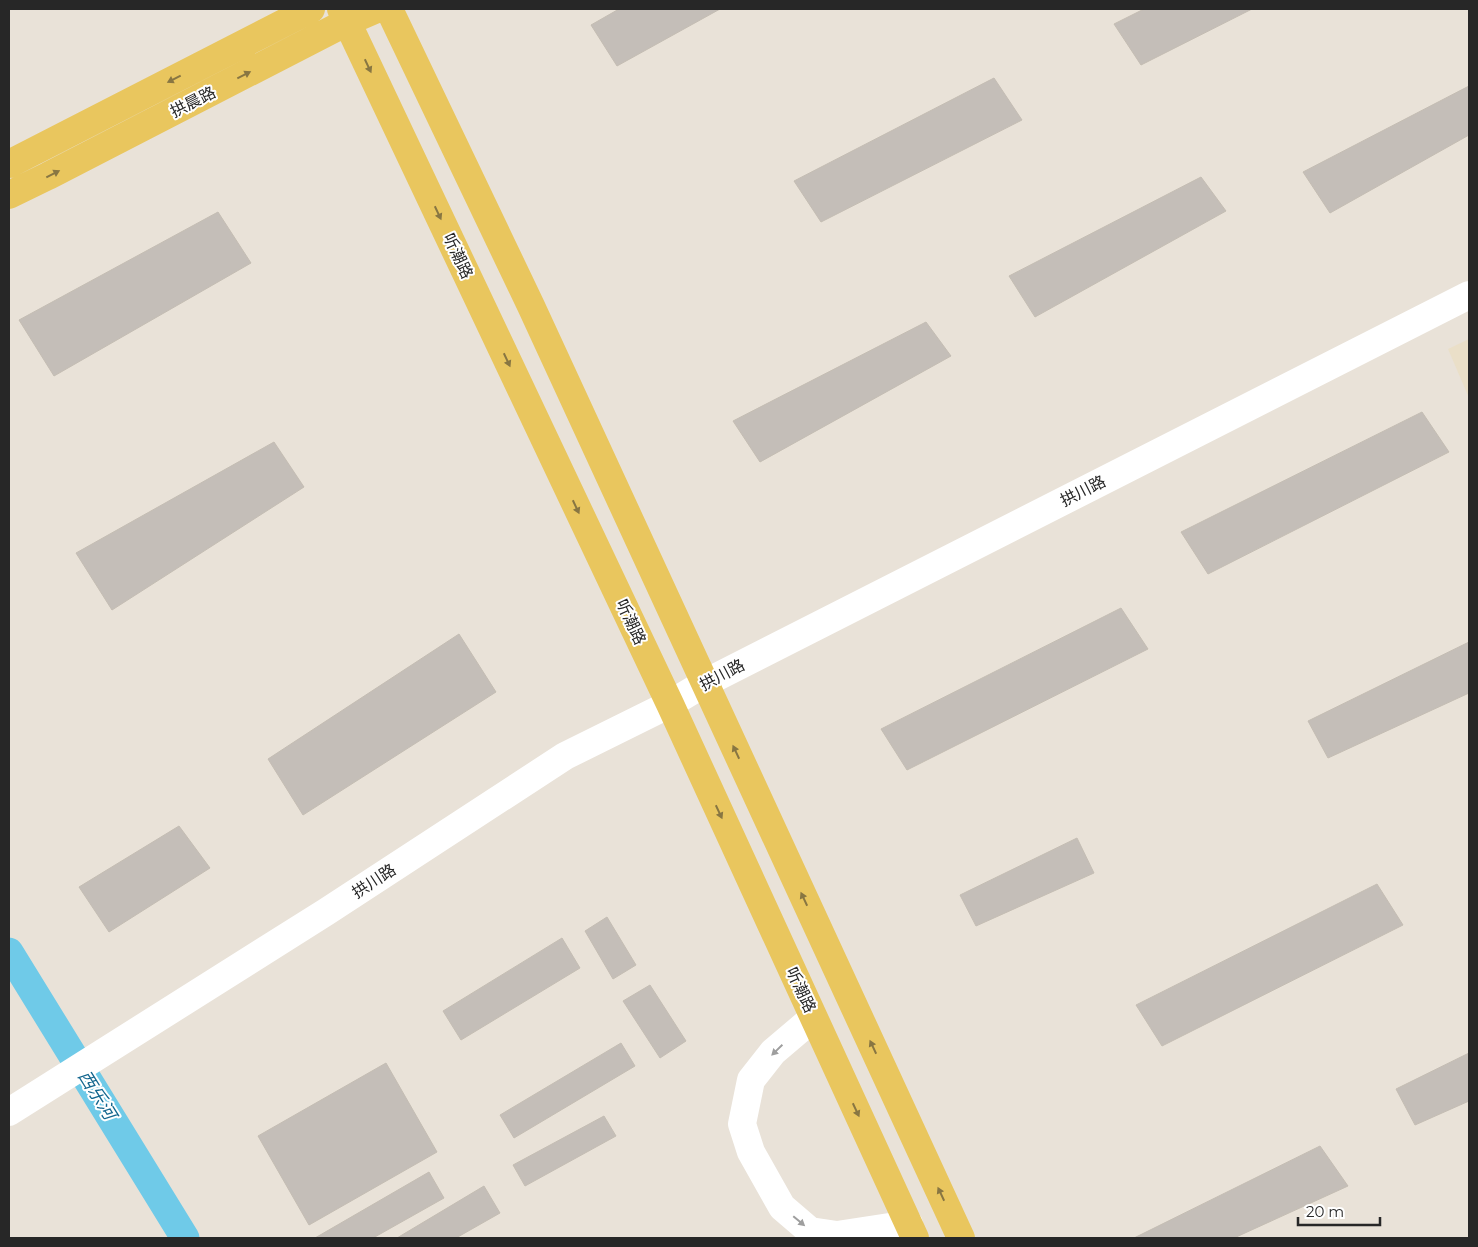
<svg xmlns="http://www.w3.org/2000/svg" width="1478" height="1247" viewBox="0 0 1478 1247" font-family="Montserrat,'Noto Sans SC',sans-serif">
	<style>
		.education { fill: #eadfc8 }
		.lines { fill: none; stroke-linecap: round; stroke-linejoin: round }
		.canal { stroke: #6fcae8; stroke-width: 29 }
		.building { fill: #c4beb8; stroke: #c4bdb3 }
		.minor { stroke: #fff; stroke-width: 28 }
		.major { stroke: #e9c65e; stroke-width: 28 }
		.oneway { fill: #887642 }
		.oneway2 { fill: #9e9e9e }
		.labels { text-anchor: middle; dominant-baseline: central; stroke-width: 4; stroke-linejoin: round; paint-order: stroke }
		.street-label { font-size: 16px; fill: #272727; stroke: #fff }
		.water-label { font-size: 18px; font-style: italic; fill: #13668e; stroke: #fff }
	</style>
	<rect width="100%" height="100%" fill="#e9e2d8"/>
	<path class="education" d="M1469,339V398L1448,349Z"/>
	<g class="lines">
		<path class="canal" d="M9,952L185,1238"/>
	</g>
	<path class="building" d="M619,9H720L617,66L591,25Z
		M1144,9H1252L1141,65L1114,24Z
		M994,78L1022,120L821,222L794,181Z
		M1469,86V135L1330,213L1303,172Z
		M1201,177L1226,211L1035,317L1009,276Z
		M218,212L251,263L54,376L19,320Z
		M926,322L951,356L760,462L733,421Z
		M1422,412L1449,452L1208,574L1181,532Z
		M274,442L304,487L112,610L76,553Z
		M1121,608L1148,649L907,770L881,729Z
		M459,634L496,692L303,815L268,759Z
		M1469,642V693L1328,758L1308,721Z
		M179,826L210,868L109,932L79,887Z
		M1077,838L1094,873L976,926L960,895Z
		M1377,884L1403,925L1162,1046L1136,1005Z
		M607,917L636,965L613,979L585,931Z
		M562,938L580,968L461,1040L443,1011Z
		M650,985L686,1041L660,1058L623,1001Z
		M621,1043L635,1066L514,1138L500,1115Z
		M1469,1053V1101L1415,1125L1396,1089Z
		M386,1063L437,1152L309,1225L258,1136Z
		M604,1116L616,1136L525,1186L513,1165Z
		M1320,1146L1348,1186L1234,1238H1134Z
		M429,1172L444,1198L373,1238H315Z
		M484,1186L500,1213L456,1238H397Z"/>
	<g class="lines">
		<path class="minor" d="M813,1018L773,1052L751,1080L742,1124L751,1152L782,1207L810,1231L837,1235L909,1224
			M9,1112L326,912L565,756L670,704L705,683L1469,295"/>
		<path class="major" d="M341,9L670,704L915,1238
			M389,9L531,306L961,1238
			M9,164L311,9
			M9,195L48,176L347,22L377,9"/>
	</g>
	<defs><path id="oneway-solid" d="M-6-.8H1V-3.2L6.5 0L1 3.2V.8H-6Z" transform="scale(1.25)"/></defs>
	<g class="oneway">
		<use href="#oneway-solid" transform="translate(368 66) rotate(65)"/>
		<use href="#oneway-solid" transform="translate(244 75) rotate(-27)"/>
		<use href="#oneway-solid" transform="translate(174 79) rotate(153)"/>
		<use href="#oneway-solid" transform="translate(53 174) rotate(-27)"/>
		<use href="#oneway-solid" transform="translate(438 213) rotate(65)"/>
		<use href="#oneway-solid" transform="translate(507 360) rotate(65)"/>
		<use href="#oneway-solid" transform="translate(576 507) rotate(65)"/>
		<use href="#oneway-solid" transform="translate(736 752) rotate(-115)"/>
		<use href="#oneway-solid" transform="translate(719 812) rotate(65)"/>
		<use href="#oneway-solid" transform="translate(804 899) rotate(-115)"/>
		<use href="#oneway-solid" transform="translate(873 1047) rotate(-115)"/>
		<use href="#oneway-solid" transform="translate(856 1110) rotate(65)"/>
		<use href="#oneway-solid" transform="translate(941 1194) rotate(-115)"/>
	</g>
	<g class="oneway2">
		<use href="#oneway-solid" transform="translate(777 1050) rotate(136)"/>
		<use href="#oneway-solid" transform="translate(799 1221) rotate(40)"/>
	</g>
	<g class="labels">
		<g class="street-label">
			<text transform="translate(193 102) rotate(-27)">拱晨路</text>
			<text transform="translate(458 256) rotate(65)">听潮路</text>
			<text transform="translate(1083 491) rotate(-27)">拱川路</text>
			<text transform="translate(631 622) rotate(65)">听潮路</text>
			<text transform="translate(722 675) rotate(-28)">拱川路</text>
			<text transform="translate(374 881) rotate(-33)">拱川路</text>
			<text transform="translate(801 990) rotate(65)">听潮路</text>
		</g>
		<g class="water-label">
			<text transform="translate(97 1095) rotate(58)">西乐河</text>
		</g>
	</g>
	<rect width="1478" height="1247" fill="none" stroke="#272727" stroke-width="20"/>
	<path d="M1298 1217v8h82v-8" fill="none" stroke="#272727" stroke-width="2.5"/>
	<text x="1306" y="1217" font-size="15" fill="#272727" stroke="#ffffff" stroke-width="4" paint-order="stroke">20 m</text>
</svg>
